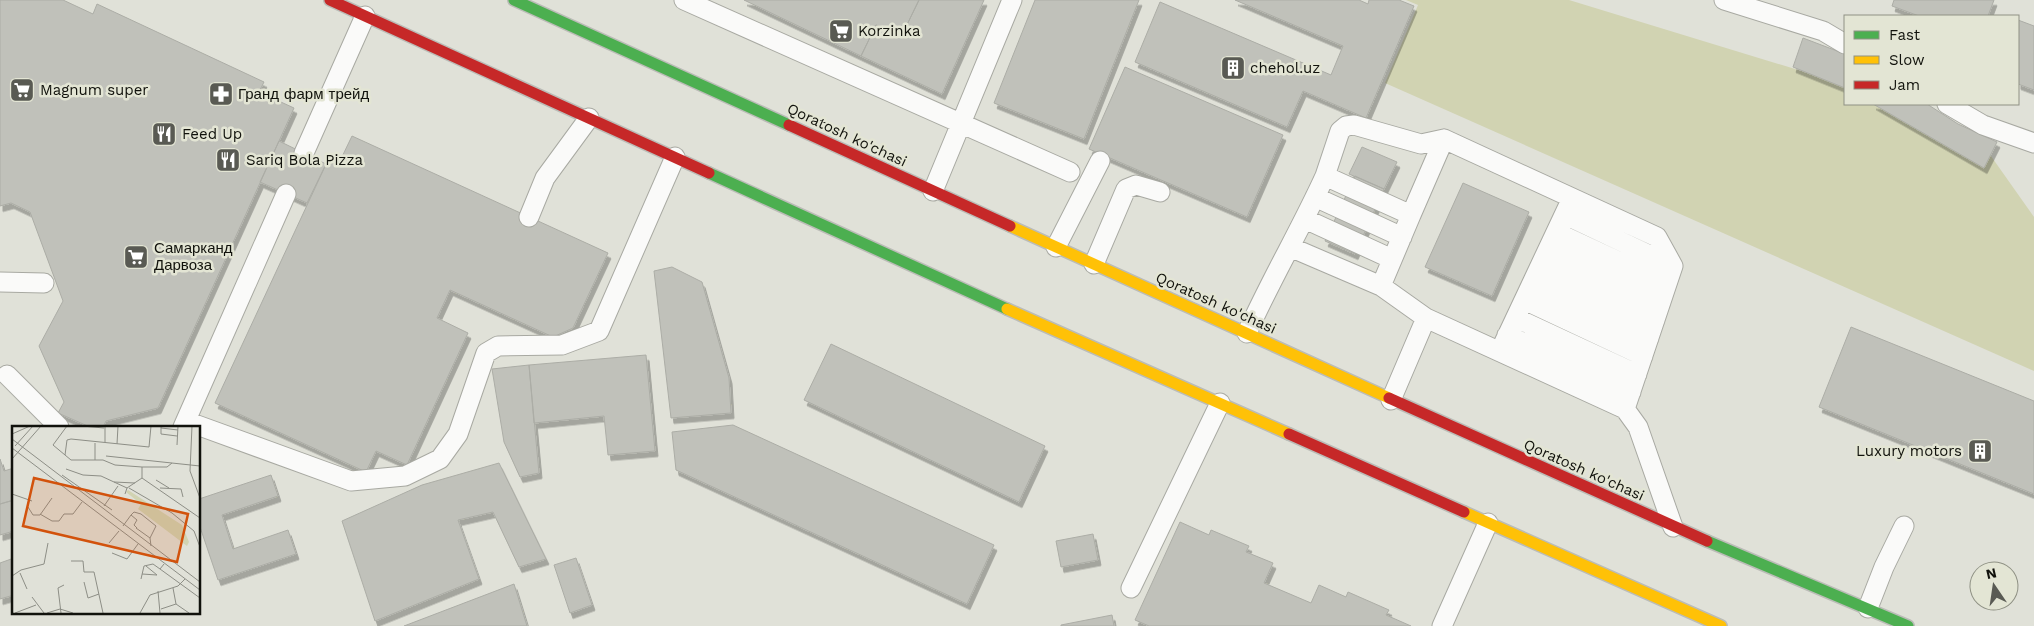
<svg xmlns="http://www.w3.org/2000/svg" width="2034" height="626" viewBox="0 0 2034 626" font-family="'Work Sans',sans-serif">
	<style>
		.green { fill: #d1d3b2 }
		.building { fill: #c0c1ba; stroke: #acada6; filter: url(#shadow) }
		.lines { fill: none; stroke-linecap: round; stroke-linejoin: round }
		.lane-casing { stroke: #a8a9a2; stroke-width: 21 }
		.fast-casing { stroke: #bbbcb7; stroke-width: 14 }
		.slow-casing { stroke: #bbbcb7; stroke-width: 14 }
		.jam-casing { stroke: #bbbcb7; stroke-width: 14 }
		.lane { stroke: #fafaf9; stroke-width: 19 }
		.fast { stroke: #4caf50; stroke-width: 11 }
		.slow { stroke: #ffc107; stroke-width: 11 }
		.jam { stroke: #c62828; stroke-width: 11 }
		.labels { text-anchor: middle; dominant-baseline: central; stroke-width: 5; stroke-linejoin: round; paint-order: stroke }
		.poi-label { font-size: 15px; fill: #11120c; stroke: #e3e5d4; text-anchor: start }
		.street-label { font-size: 15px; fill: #11120c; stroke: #e3e5d4 }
		.inset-road { fill: none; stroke: #8d8e86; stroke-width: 1 }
		.view { fill: #d2520c; fill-opacity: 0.15; stroke: #d2520c; stroke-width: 2.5 }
		.inset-edge { fill: none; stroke: #11120c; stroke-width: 2.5 }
	</style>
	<defs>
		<filter id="shadow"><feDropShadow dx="3" dy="5.5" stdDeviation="0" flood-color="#0004"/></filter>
	</defs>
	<rect width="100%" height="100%" fill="#e0e1d8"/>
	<path class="green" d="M1406,0H1569L1831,80L1845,86V104H1884L1986,149L2034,217V371L1385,83L1418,5Z"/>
	<path class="building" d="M0,0H63L93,14L97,4L264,82L259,92L294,108L158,408L106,421L103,427H90L58,413L64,402L39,346L63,301L30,212L11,203L0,206Z
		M744,0H919L901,37L876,25L861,56Z
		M919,0H984L942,94L861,56L876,25L901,37Z
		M1035,0H1139L1084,139L994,103Z
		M1235,0H1359L1368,4L1369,0H1399L1414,6L1366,118L1303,91L1287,127L1135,62L1160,2L1331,75L1343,46Z
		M1894,0H1994L1988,16H1919L1892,6Z
		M2018,20L2034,26V90L2018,84Z
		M1803,38L1845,54V88L1793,67Z
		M1125,67L1283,135L1247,217L1089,149Z
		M1873,104H1927L1958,124L1997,142L1984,168Z
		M352,136L608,253L573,328L553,337L450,290L437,318L468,333L407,465L376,451L366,472L215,403L329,158L339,163Z
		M279,141L326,164L307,203L260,182Z
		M1362,147L1397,162L1384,189L1349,174Z
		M1355,176L1384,189L1355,254L1325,241Z
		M1463,183L1529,212L1492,296L1425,267Z
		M672,267L702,282L729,378L731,413L671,418L654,271Z
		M1851,327L2034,401V494L1819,407Z
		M831,344L1045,446L1019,502L804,400Z
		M646,355L655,451L608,455L604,416L534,423L529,365Z
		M529,365L539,473L520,477L504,442L492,369Z
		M733,425L994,545L967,604L676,470L672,432Z
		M0,459L4,471L14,468V500L0,504Z
		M499,463L546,559L519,567L493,512L458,520L479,579L375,621L342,521L422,485Z
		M271,475L278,496L222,515L233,549L288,530L296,554L218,580L199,524V499Z
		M14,500V531L0,535V504Z
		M1180,522L1209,535L1211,530L1249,546L1246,552L1273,563L1264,583L1311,603L1319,585L1346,597L1348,592L1389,610L1386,615L1411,626H1149L1135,620Z
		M1093,534L1098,560L1061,567L1056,541Z
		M14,558V595L0,599V563Z
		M576,558L592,605L570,613L554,565Z
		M514,584L527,626H404Z
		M1112,615L1114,626H1061V625Z"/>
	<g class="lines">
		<defs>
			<path id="lane" d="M684,0L1070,172
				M1724,0L1823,31L1845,44
				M1947,104L1983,125L2034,143
				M304,153L365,16
				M1325,176L1340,131L1346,126L1354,125L1421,144L1444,139L1657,237L1673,266L1625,409
				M933,191L1012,0
				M1315,197L1402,237
				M1411,215L1444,139
				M1565,215L1673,266
				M529,217L545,178L589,118
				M1305,219L1392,259
				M1556,232L1667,284
				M1056,247L1100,161
				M1290,247L1381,286
				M1548,249L1661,302
				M1094,264L1126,189L1136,185L1160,192
				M1540,266L1655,320
				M0,282L44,283
				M1532,283L1649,338
				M1524,300L1643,356
				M1516,318L1637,374
				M1247,333C1271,279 1301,229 1325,176L1411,215L1381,286L1426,318
				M1507,335L1631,392
				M1500,351L1572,198
				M7,375L59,427
				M1391,400L1426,318L1625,409L1638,427L1673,527
				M186,421L351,481L405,476L440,459L458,434L486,353L498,346L562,345L599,331L675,157
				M183,427L286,194
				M1131,588L1220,403
				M1868,608L1884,567L1904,526
				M1442,626L1488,523"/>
			<path id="fast" d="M514,0L789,125
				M709,173L1007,309
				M1707,541L1908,626"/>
			<path id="slow" d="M1010,226L1389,398
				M1007,309L1289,434
				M1464,512L1721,626"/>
			<path id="jam" d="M330,0L709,173
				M789,125L1010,226
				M1389,398L1707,541
				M1289,434L1464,512"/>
		</defs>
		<use href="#lane" class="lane-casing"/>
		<use href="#fast" class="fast-casing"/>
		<use href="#slow" class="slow-casing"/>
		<use href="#jam" class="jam-casing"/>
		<use href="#lane" class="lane"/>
		<use href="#fast" class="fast"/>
		<use href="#slow" class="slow"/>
		<use href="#jam" class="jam"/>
	</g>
	<defs>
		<symbol id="supermarket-square" viewBox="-11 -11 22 22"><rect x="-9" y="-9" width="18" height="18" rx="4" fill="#595a53" stroke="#e3e5d4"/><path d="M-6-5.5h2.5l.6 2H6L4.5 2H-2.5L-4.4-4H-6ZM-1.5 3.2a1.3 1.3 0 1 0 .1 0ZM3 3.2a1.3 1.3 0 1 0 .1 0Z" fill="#fff"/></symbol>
		<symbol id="building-square" viewBox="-11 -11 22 22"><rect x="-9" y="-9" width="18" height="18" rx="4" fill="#595a53" stroke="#e3e5d4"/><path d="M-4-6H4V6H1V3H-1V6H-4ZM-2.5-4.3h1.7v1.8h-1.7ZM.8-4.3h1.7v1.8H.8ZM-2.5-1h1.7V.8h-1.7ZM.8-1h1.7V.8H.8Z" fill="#fff"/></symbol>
		<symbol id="pharmacy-square" viewBox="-11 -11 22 22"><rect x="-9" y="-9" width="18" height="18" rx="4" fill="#595a53" stroke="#e3e5d4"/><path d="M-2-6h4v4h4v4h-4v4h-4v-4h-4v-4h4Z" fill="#fff"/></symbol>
		<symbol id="restaurant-square" viewBox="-11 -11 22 22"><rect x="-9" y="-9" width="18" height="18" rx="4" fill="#595a53" stroke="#e3e5d4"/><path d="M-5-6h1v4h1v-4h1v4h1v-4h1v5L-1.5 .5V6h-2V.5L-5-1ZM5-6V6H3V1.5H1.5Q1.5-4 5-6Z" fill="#fff"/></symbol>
	</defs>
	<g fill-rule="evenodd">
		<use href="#supermarket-square" x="827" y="17" width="28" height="28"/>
		<use href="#building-square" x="1219" y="54" width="28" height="28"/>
		<use href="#supermarket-square" x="8" y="76" width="28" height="28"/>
		<use href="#pharmacy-square" x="207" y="80" width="28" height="28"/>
		<use href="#restaurant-square" x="150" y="120" width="28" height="28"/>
		<use href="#restaurant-square" x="214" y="146" width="28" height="28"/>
		<use href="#supermarket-square" x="122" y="243" width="28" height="28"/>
		<use href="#building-square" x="1966" y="437" width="28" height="28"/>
	</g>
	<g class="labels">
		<g class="poi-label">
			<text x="858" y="31">Korzinka</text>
			<text x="1250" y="68">chehol.uz</text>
			<text x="40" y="90">Magnum super</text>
			<text x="238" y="94">Гранд фарм трейд</text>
			<text x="182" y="134">Feed Up</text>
			<text x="246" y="160">Sariq Bola Pizza</text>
			<text x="154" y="248">Самарканд<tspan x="154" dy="17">Дарвоза</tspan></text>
			<text x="1962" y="451" text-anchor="end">Luxury motors</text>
		</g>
		<g class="street-label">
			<text transform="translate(847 135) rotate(25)">Qoratosh ko'chasi</text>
			<text transform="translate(1216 303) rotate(24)">Qoratosh ko'chasi</text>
			<text transform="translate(1584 470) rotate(24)">Qoratosh ko'chasi</text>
		</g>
	</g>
	<g transform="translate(12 426)">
		<rect width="188" height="188" fill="#e0e1d8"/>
		<path d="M116,64L170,99L177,116L175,120L126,83L129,78L114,66Z" fill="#d1d3b2"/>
		<path class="inset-road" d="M55,0L41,19L59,34H91L103,39L130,41V52L188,92M70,0L92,2M93,0V16M149,0V8L165,10M180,0L178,45L188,72M149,2L166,4M0,8L18,0M0,13L188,156M105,18L106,0M165,19L166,0M3,20L21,0M0,22L188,164M53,29L55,14L59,13L137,21L139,0M94,30L188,40M0,33L29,0M83,34V17M130,41H155L160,37M54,43L71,49L89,50L115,62M50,49L100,84M144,54L157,62M102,56L123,57M117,62L160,87L182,105L188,121M148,62L169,63L171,71M0,68L20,75M113,68L115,62L130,52M92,80L106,60M16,81L21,89H28L40,72M28,88L40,95H47L52,88H61L70,76M119,89L122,86L129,88L144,100L138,112L139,120M111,100L119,89L125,94L122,99L125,102M124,102L138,112M97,117L107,105M100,127L115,133L126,118M59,135H71L72,146H82L91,187M148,143L188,172M8,147L15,163M130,148L145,149L134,140M0,150L9,144L32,138L36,117M129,153L132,140L141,138L148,143L152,138M72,156L76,172L87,168M161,162L164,178L177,187M146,165L148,187M20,171L32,187M149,183L164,178M3,187L24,179M35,187L48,183L61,187M49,187L46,162L52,159M128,187L138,169L166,160L173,153"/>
		<path class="view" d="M22,52L176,88L165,136L11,100Z"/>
		<rect width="188" height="188" class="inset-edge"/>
	</g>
	<rect x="1844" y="15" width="175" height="90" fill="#e3e5d4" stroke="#8f9184"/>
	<rect x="1854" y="31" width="25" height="8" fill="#4caf50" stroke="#8f9184"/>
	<text x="1889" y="40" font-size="15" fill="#11120c">Fast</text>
	<rect x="1854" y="56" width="25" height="8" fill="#ffc107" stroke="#8f9184"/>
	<text x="1889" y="65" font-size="15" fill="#11120c">Slow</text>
	<rect x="1854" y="81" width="25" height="8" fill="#c62828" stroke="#8f9184"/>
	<text x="1889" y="90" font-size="15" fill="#11120c">Jam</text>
	<g transform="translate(1994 586) rotate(347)"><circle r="24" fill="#e3e5d4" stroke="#8f9184"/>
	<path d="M0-4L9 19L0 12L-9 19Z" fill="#595a53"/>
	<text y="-8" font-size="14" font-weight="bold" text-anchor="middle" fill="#11120c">N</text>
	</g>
</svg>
